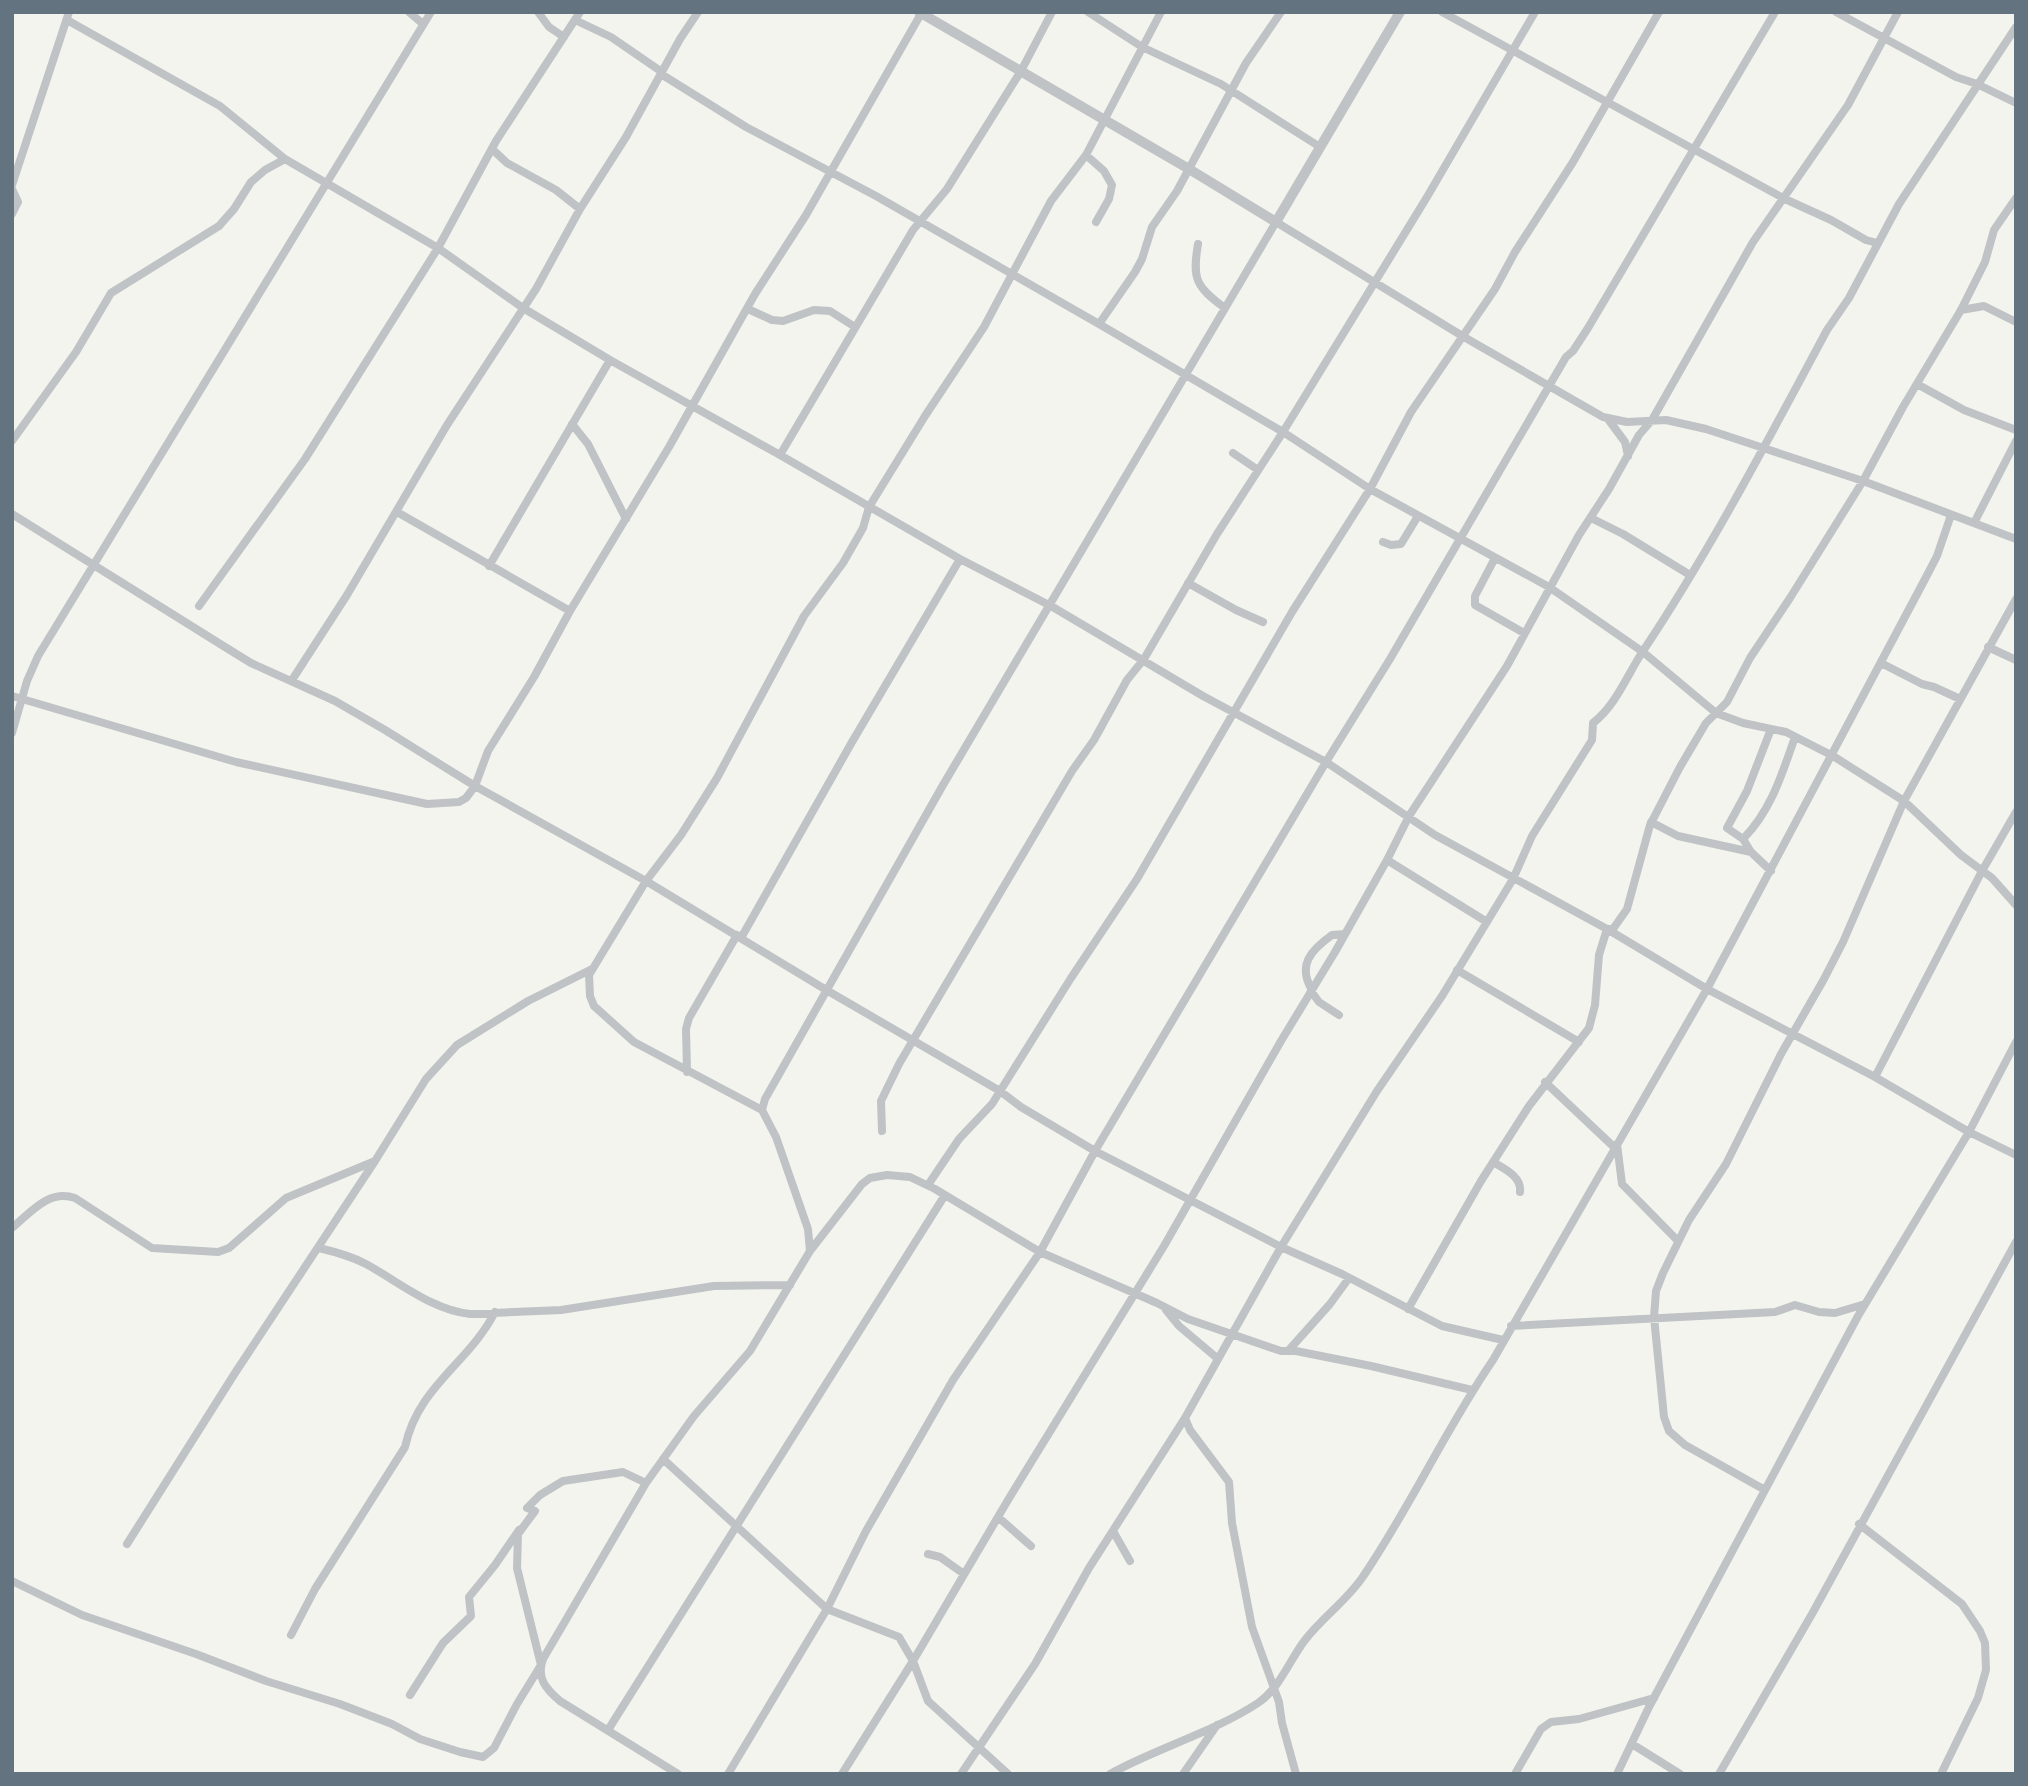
<svg xmlns="http://www.w3.org/2000/svg" width="2028" height="1786" viewBox="0 0 2028 1786" font-family="Rubik,sans-serif">
	<style>
		.lines { fill: none; stroke-linecap: round; stroke-linejoin: round }
		.minor { stroke: #bfc3c6; stroke-width: 8 }
		.tertiary { stroke: #bfc3c6; stroke-width: 10 }
	</style>
	<rect width="100%" height="100%" fill="#f4f4ef"/>
	<g class="lines">
		<path class="minor" d="M409,12L423,24
			M538,12L549,27L564,37
			M1088,12L1142,47L1221,84L1320,147
			M1442,12L1785,199L1831,220L1866,240L1877,243
			M1836,12L1956,77L1977,84L2016,103
			M67,20L220,106L285,159L438,248L523,308L610,360L780,455L960,559L1051,606L1203,696L1326,762L1435,835L1607,929L1707,989L1875,1077L1969,1132L2016,1155
			M575,20L611,37L662,72
			M661,74L746,127L876,196L1099,324L1283,432L1370,489L1549,587L1643,652L1716,713L1743,723L1786,732L1833,756L1904,801L1961,855L1992,878L2016,905
			M492,149L507,163L556,190L580,209
			M1086,155L1104,171L1112,185L1109,199L1096,222
			M12,185L69,12
			M12,189L18,202L12,214
			M1198,244C1192,279 1196,287 1225,308
			M748,309L772,320L783,321L814,310L830,311L855,327
			M1961,310L1984,306L2016,322
			M1099,324L1135,272L1142,259L1152,227L1177,191L1246,63L1281,12
			M1917,384L1964,410L2016,430
			M1608,419L1625,442L1628,456
			M572,424L588,444L626,519
			M12,441L76,352L111,293L219,226L234,209L251,182L265,170L285,159
			M1233,453L1258,470
			M780,455L913,230L947,189L1021,71L1052,12
			M397,512L570,611
			M12,514L225,647L251,663L335,701L385,730L475,786L646,881L828,991L1000,1091L1021,1107L1095,1151L1281,1247L1342,1274L1442,1326L1503,1340
			M1591,518L1623,534L1690,575
			M1974,523L2016,441
			M1383,542L1391,545L1401,544L1418,516
			M1495,558L1475,596V605L1524,633
			M489,566L610,360
			M1188,583L1236,610L1263,622
			M199,606L305,459L438,248L496,141L580,12
			M1988,647L2016,660
			M1881,663L1922,684L1934,687L1960,699
			M292,680L347,595L447,425L536,289L580,209L626,137L680,39L698,12
			M12,696L236,762L427,804L459,802L466,798L475,786L488,751L534,677L570,611L669,447L755,294L806,215L922,12
			M1771,729L1747,791L1727,828L1743,839L1751,852L1771,871
			M12,733L27,681L38,656L431,12
			M1651,822L1678,836L1751,852
			M1743,839C1771,811 1782,774 1795,737
			M1387,860L1487,922
			M741,938L852,742L960,559
			M1457,970L1579,1042
			M1312,990C1297,965 1311,950 1332,935L1345,934
			M1311,991L1319,1002L1339,1015
			M687,1072L686,1029L689,1018L737,935
			M1875,1077L1982,871L2016,812
			M1545,1082L1615,1148
			M762,1110L634,1042L594,1006L590,996L589,975L646,881L681,835L717,778L804,616L843,563L863,528L869,507L925,416L984,327L1051,201L1086,155L1161,12
			M882,1131L881,1101L899,1064L1072,771L1094,740L1127,680L1144,659L1217,534L1283,432L1427,197L1535,12
			M1617,1144L1622,1184L1678,1241
			M1493,1162C1505,1169 1522,1177 1520,1192
			M928,1185L959,1139L992,1104L1071,978L1137,879L1292,612L1370,489L1411,412L1495,289L1515,252L1573,162L1659,12
			M12,1228C31,1212 49,1189 75,1198L152,1248L218,1252L229,1248L286,1198L375,1161L426,1079L457,1045L528,1001L592,969
			M319,1248C336,1252 351,1256 366,1264C399,1282 432,1310 470,1314L561,1310L714,1286L790,1285
			M810,1251L862,1184L870,1178L887,1175L910,1177L935,1189L1040,1252L1157,1303L1188,1319L1281,1351H1296L1371,1366L1472,1390
			M1408,1309L1481,1181L1529,1106L1589,1028L1595,1005L1599,955L1607,929H1613L1627,909L1650,825L1680,767L1706,723L1727,702L1750,658L1790,598L1863,481L1903,407L1961,310L1985,262L1994,230L2016,198
			M1166,1310L1179,1326L1217,1358
			M1511,1326L1775,1312L1795,1305L1819,1312L1835,1313L1865,1304
			M1288,1351L1330,1304L1349,1278
			M1185,1418L1190,1430L1229,1482L1232,1523L1252,1627L1279,1702L1282,1723L1296,1774
			M663,1459L827,1609L899,1637L913,1661L928,1701L1008,1774
			M1765,1490L1685,1445L1669,1431L1664,1417L1654,1317L1656,1291L1663,1273L1689,1220L1726,1164L1781,1054L1824,979L1843,942L1904,801L2016,599
			M998,1517L1031,1546
			M1859,1524L1962,1604L1980,1631L1985,1643L1986,1670L1978,1698L1941,1774
			M1113,1531L1130,1561
			M127,1544L235,1373L375,1161
			M928,1554L940,1557L964,1574
			M12,1581L82,1615L196,1654L266,1681L340,1704L392,1724L420,1739L460,1752L483,1757L494,1748L517,1704L541,1665L517,1568L518,1534L535,1511L527,1508L540,1495L563,1481L623,1472L646,1483
			M291,1635L315,1589L405,1447C418,1386 469,1363 495,1312
			M410,1695L443,1643L471,1616L469,1597L495,1565L519,1530
			M608,1730L945,1195
			M1632,1744L1680,1774
			M678,1774L560,1701C546,1689 536,1678 543,1659L646,1483L694,1416L750,1351L810,1251L808,1229L776,1137L762,1110L765,1099L943,785L1276,222L1464,337L1603,417L1627,422L1666,420L1706,429L1863,481L2016,539
			M728,1774L827,1609L866,1531L953,1380L1040,1252L1095,1151L1326,762L1390,659L1566,357L1573,351L1588,328L1775,12
			M842,1774L913,1661L1008,1500L1164,1246L1281,1041L1335,952L1387,860L1409,816L1507,666L1579,535L1609,489L1639,435L1652,420L1753,242L1848,105L1898,12
			M961,1774L1035,1664L1089,1568L1185,1418L1281,1247L1377,1091L1442,996L1513,879L1532,836L1592,740L1593,723C1615,706 1626,678 1641,654C1710,551 1768,440 1827,330L1849,298L1899,204L2016,27
			M1110,1774C1157,1748 1212,1733 1258,1703C1280,1688 1289,1661 1305,1640C1322,1618 1346,1601 1362,1578C1410,1508 1445,1430 1493,1360L1707,989L1924,581L1937,556L1951,515
			M1183,1774L1217,1725
			M1515,1774L1541,1729L1551,1722L1579,1719L1654,1698
			M1617,1774L1649,1707L1858,1316L1969,1132L2016,1042
			M1719,1774L1812,1614L2016,1242"/>
		<path class="tertiary" d="M919,12L1189,169L1276,222L1400,12"/>
	</g>
	<rect width="2028" height="1786" fill="none" stroke="#637380" stroke-width="28"/>
</svg>
